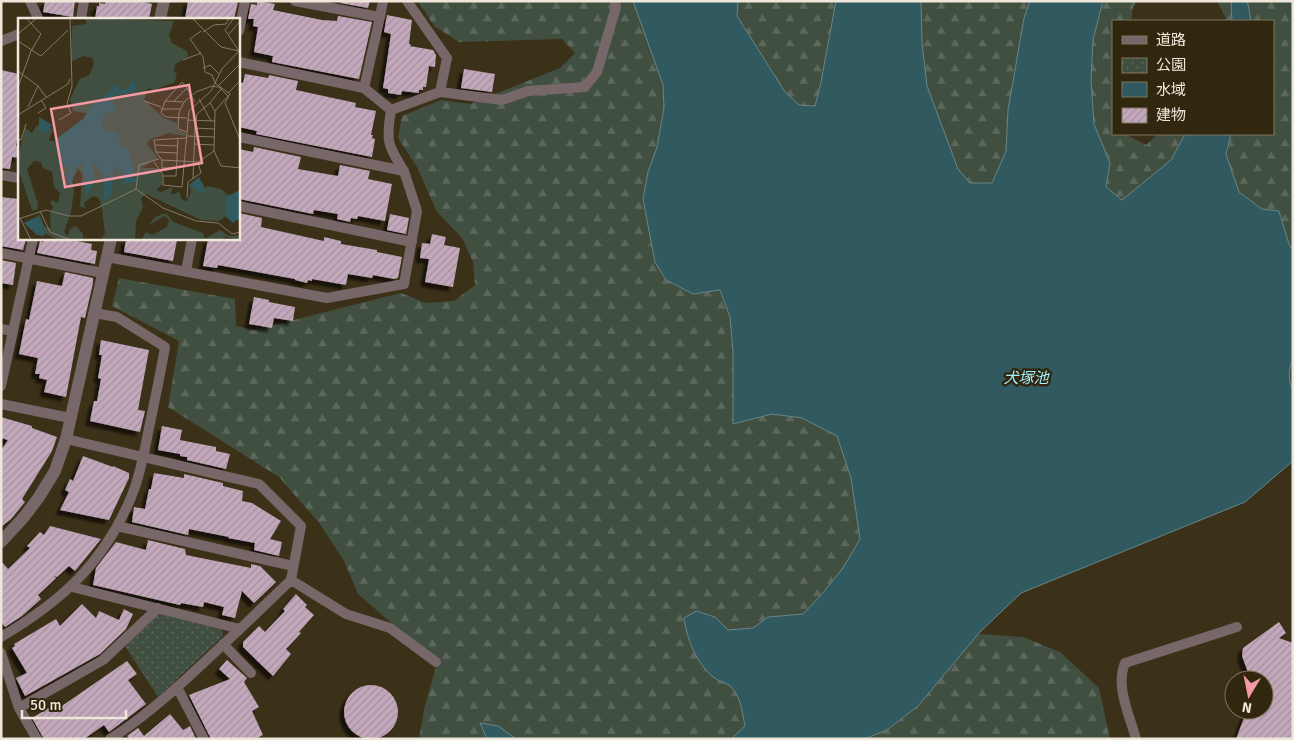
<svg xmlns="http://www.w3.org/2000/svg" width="1294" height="740" viewBox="0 0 1294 740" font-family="Signika,'Noto Sans JP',sans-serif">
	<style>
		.forest { fill: url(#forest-firs) }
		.park { fill: url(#park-dots) }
		.water { fill: #315a60; stroke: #6a8585 }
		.building { fill: url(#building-hatch); filter: url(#shadow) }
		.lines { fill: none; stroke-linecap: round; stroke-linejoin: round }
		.minor { stroke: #786768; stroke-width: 10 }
		.tertiary { stroke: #786768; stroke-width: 12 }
		.labels { text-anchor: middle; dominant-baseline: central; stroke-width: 5; stroke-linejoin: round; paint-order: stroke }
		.water-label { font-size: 15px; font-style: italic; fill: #a3f0fd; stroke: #31260e }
		.inset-road { fill: none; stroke: #837a66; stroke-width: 1 }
		.view { fill: #f49aa5; fill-opacity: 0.15; stroke: #f49aa5; stroke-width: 2.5 }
		.inset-edge { fill: none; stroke: #efe8da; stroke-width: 2.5 }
	</style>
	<defs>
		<pattern id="forest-firs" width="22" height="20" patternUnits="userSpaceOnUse" patternTransform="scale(1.25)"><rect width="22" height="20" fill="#414f41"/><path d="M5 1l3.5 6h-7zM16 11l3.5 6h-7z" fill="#5d685c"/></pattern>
		<pattern id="park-dots" width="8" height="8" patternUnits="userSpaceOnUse" patternTransform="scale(1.25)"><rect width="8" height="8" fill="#414f41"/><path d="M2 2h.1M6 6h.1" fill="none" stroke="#5d685c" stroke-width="1.8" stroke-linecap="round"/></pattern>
		<pattern id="building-hatch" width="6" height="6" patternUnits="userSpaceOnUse" patternTransform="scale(1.25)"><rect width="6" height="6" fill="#c3a8bc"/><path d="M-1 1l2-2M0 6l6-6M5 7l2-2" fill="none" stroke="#a4909d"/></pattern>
		<filter id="shadow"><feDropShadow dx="-4.5" dy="4.5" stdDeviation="1" flood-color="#0009"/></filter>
	</defs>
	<rect width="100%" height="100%" fill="#3b3018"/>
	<path class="forest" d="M418,1H1137L1133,7L1131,21H1113V134H1125L1146,145L1158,134H1273V21H1227L1217,1H1293V409L857,411L942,631L1023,637L1060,652L1099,688L1110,739H419L424,709L436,667L396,627L358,594L344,561L320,524L279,477L168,407L179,341L112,306L119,278L235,299L236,326L254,330L401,293L426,303L454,301L475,285L473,262L462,238L437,212L417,167L398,138L402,116L441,100L470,104L560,68L575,53L562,39L459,42L434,26Z"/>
	<path class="park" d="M162,614L222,630L223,636L158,697L125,646L154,616Z"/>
	<path class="water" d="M633,1H738L737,16L785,92L799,105L815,106L821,82L836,1H921L922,43L927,86L958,169L970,183H992L1006,151L1008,110L1024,18L1030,1H1103L1093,40L1091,81L1094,124L1110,163L1106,187L1122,200L1171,160L1185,134H1231L1226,154L1239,192L1262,209L1279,211L1289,244L1293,251V360C1288,368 1288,381 1293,390V461L1245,502L1021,593L979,633L918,706L887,730L864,739H731L745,726C742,712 741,696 730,686C725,682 718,681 713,677C696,662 687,640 684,618L696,611L715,617L728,630L753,628L768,617L803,614L822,594L843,568L860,539L851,478L837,436L802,418L772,414L733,424V351L730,317L720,290L693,294L666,280L655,262L643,199L648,172L657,147L664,108L663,85Z
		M1234,1H1245L1248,4L1251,21H1232L1231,3Z
		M480,723L498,726L516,739H487Z"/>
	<path class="building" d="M45,1H75L73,17L43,12Z
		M106,1H139L152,4L149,19H95L97,6H99V3L105,4Z
		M188,1H236L238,2L234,19H185Z
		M257,1L275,4L273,10L322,20L337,21L338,16L372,22L359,79L272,62L273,56L254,52L258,27L253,26L254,19H248L251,4L257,5Z
		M341,1H370L368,8L340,3Z
		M387,15L412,20L409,44H411L410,46L433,50L436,55L435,67L429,66L426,87H423V90H419V93L402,91L401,95L388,93V89L383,88L391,34L384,32Z
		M464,69L495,74L492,92L461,88Z
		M1,70L19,74V131L16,146L19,147V158L12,157L10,169L1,168Z
		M245,74L268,78L269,75L298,81L296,90L356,103L355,107L376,111L371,135H373L372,138L375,139L372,157L256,134L257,131L239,127V82L243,83Z
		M254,147L301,157L298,169L338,176L340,165L370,171L368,179L392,184L385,221L358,216L357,219L351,218L350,222L337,219L338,214L314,210L313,214L239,199V149L253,152Z
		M1,197L19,199V239H26L23,250L1,246Z
		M239,213L262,218L261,227L324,241V237L341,241V244L377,250V252L402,257L398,278L394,279L373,275L372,278L348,274L346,285L312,279V281L308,280L307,283L295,280V279L218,265L217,268L203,266L208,239H239Z
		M390,214L409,218L406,234L387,230Z
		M432,234L446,237L444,245L460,248L453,287L425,282L429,259L420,258L422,243L430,244Z
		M44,239H67L92,244L91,250L97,251L95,264L37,253L40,241L43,242Z
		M126,239H168L177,240L173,261L124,252Z
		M1,260L16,263L13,285L1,283Z
		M65,272L93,278V283L85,318L81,317L66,397L44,392L47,380L39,378L40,374H35L38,358L19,354L26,319L29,320L37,281L62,286Z
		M254,297L269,300V302L295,307L293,321L274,318L272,328L249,324Z
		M101,340L149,350L138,410L145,411L140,432L90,421L94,401H97L101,379L98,378L102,355H99Z
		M1,417L32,426V428L57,437L52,451L22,499L25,502L11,519L1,527V450L8,440L1,438Z
		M162,426L182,430L180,440L216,447V451L230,454L226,469L187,460V457L180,456V454L158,450Z
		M83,456L113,467V466L129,473V478L109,520L60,510L69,492L65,490L70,479L73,481Z
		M154,473L184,478V474L223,483V486L243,491L242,501L252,503L281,521L270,539L282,542L279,556L254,550L255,543L228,538L229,537L189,529L188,535L132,522L134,507L145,509L149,489H151Z
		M50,526L101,539L75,571L69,566L57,577L54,576L56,578L38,595L41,599L22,616L5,627L1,622V561L8,569L30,548L27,546L40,532L44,535Z
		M148,540L185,549L186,555L251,568V564L260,566L276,582L254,603L242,591L235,618L222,615L224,607L204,602L203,607L181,603L180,605L93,585L96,568L116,542L146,550Z
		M296,594L307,605L305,607L314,615L299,632L301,633L286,649L291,654L273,676L243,647V642L259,626L265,632L285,611L283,609Z
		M82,604L96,618L99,611L119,620L124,609L133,614L126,629L100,654L25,696L16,678L27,673L12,648L15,646L14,644L56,619L60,626Z
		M1279,622L1286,633L1279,638L1293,643V739H1236L1247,710H1264V680L1249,675L1242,656L1243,648Z
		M227,660L247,678L244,682L259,707L252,711L263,735L255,739H211L189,695L230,679L219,669Z
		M127,661L137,674L128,680L146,704L109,732L104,725L84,739H44L32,718L52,706L53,707L57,705L59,708Z
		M344 712a27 27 0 1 1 54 0a27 27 0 1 1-54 0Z
		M170,714L183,730L190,726L196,739H130L127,736L138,728L144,736Z"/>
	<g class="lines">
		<path class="minor" d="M30,1L38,18
			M295,1L380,17L364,88
			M407,1L447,58L440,92
			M380,17L383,1
			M81,19L84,1
			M239,31L245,1
			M1,41L19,34
			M239,62L364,88L391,110C386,141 387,144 404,171
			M391,110L440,92L502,100L528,91L585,87L597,72L616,7L615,1
			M1,175L19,178
			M239,206L412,242
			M1,253L103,273
			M107,257L327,298L404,284L417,211L404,171L239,137
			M186,271L192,239
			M1,329L13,331L1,386
			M13,331L33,239
			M1,404L70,418
			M66,439L259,484L301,526L291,580L240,629
			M117,526L293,566
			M291,580L346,614L390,628L436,662
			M72,587L240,629C198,667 158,709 110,739
			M1,637C62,601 105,562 132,495C140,476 144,453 148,433C154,404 160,376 165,347L117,317L94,313
			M223,644L251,673
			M1,653L19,708L103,660L158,608
			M177,687L204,739
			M19,708L37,739
			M1136,739C1130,716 1115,687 1125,663L1237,627"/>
		<path class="tertiary" d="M160,19L164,1
			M1,542L24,517L39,497L55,471L66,439L111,239"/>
	</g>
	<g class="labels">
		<g class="water-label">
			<text x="1026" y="378">犬塚池</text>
		</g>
	</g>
	<g transform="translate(18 18)">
		<rect width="222" height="222" fill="#3b3018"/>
		<path d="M68,0L156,3L151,17L154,25L169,33L170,39L157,46L156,54L159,55L157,64L136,72L130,70L126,82L146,100L159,105V112L167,115V118L151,115L131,122L129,126L140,140L123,150H138L144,157V167L138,172L143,174L154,169L153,177L161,174L164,182L169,183L173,173L170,167L186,173L189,168L203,171L211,178L210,196L201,203L183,202L128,176L123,180L125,189L118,203L117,222H83L87,215L84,191L81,180L75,178L66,185L67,190L62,189L64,156L60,151L54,162L56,173L53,194L46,214L50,218L52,211L58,208L65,216V222H42L23,214L18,200L21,196L27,209L33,210L32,196L35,189L32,185L34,182L40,185L42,175L36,169L34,154L25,150L23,144L16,143L9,151L20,186L19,192H14L1,154V136L7,110L14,115L19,107L31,108L35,112L31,122L45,126L86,118L73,96L55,93L52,81L62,61L71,57L76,46L74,40L65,38L53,44L54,8L68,6ZM145,196H149L155,204L185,215L187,221L202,212L211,218L222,217V222L207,219L203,222H123L128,214L134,217L149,209L151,202L146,198L130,208L137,199Z" fill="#414f41"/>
		<path d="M114,63L118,64L116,73L120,77L112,74L95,78L92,82L100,92L88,95L83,104L88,114H99L103,128L110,130L118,164L108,165L104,170L106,157L96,149L93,176L86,184V158L76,144L75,166L67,181L68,161L64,146L57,150L53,169L49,161L51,152L42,142L38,121L65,101L74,87L94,72L96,66L102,72L109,71ZM21,99L34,107L28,115L21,111ZM181,159L188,172L185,175L171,167ZM222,172V200L215,205L207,198L209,178ZM20,198L23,201L27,218L19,217L6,205Z" fill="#315a60"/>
		<path class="inset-road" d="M174,0L203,29L221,33M216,0L207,12L221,33M183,13L172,21L185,39L187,54L194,57L197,65L212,76L207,85L223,124M185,14L196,7L208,6L211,0M0,16L19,0M211,16L223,2M0,23L23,38L50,12M165,42L183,35M185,50L192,47L201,56M0,53L20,68L28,79M201,67L223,45M0,69L13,33L23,16L8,0M210,75L223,62M181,81L193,103M126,83L143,89M147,83L143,95L148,99L169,100M156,83L169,70L177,84M165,84L147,83L164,64L169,70M192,85L179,96L177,110L197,111M10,89L20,68M143,91H162M197,93L192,85L203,71M20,95L28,90L23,82M0,97L50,66L52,61M41,102L53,95L49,86L54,68L52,0M169,102L197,103M169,114L160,111L161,95L166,84L178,74L194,68L201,69L210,78L197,93L196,133L203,148L223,150M168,118L197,119M0,121L3,122L8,106M176,126L196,127M136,127L159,128M138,134L144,142V150H158M159,135L138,134L136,122L168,120M144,142L180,144L196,133M136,144L145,157V167L164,169L171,93L193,73L204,51L221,33M145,158H158L160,120M175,160L177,110M118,171L121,147L141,141M169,180L170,164L183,155L180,144M22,193L32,214L53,222M2,200L13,222M0,201L28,192L51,198H63L118,171L145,190L178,203L200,205L214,216L223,214"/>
		<path class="view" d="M171,67L184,145L47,169L33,91Z"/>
		<rect width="222" height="222" class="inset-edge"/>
	</g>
	<rect width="1294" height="740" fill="none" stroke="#efe8da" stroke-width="5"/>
	<rect x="1112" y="20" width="162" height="115" fill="#31260e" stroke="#7d7460"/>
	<rect x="1122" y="36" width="25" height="8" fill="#786768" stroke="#7d7460"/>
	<text x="1156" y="45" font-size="15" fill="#efe8da">道路</text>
	<rect x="1122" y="58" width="25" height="15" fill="url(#park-dots)" stroke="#7d7460"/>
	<text x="1156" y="70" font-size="15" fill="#efe8da">公園</text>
	<rect x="1122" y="82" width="25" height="15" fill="#315a60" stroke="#7d7460"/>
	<text x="1156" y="95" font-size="15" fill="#efe8da">水域</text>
	<rect x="1122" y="108" width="25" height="15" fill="url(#building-hatch)" stroke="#7d7460"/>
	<text x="1156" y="120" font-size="15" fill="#efe8da">建物</text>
	<g transform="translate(1249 695) rotate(190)"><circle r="24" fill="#31260e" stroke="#7d7460"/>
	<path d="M0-4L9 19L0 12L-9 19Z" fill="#f49aa5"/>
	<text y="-8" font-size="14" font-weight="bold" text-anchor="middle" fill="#efe8da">N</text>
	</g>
	<path d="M22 710v8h104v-8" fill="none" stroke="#efe8da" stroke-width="2.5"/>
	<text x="30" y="710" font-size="15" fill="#efe8da" stroke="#31260e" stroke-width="4" paint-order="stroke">50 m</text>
</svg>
